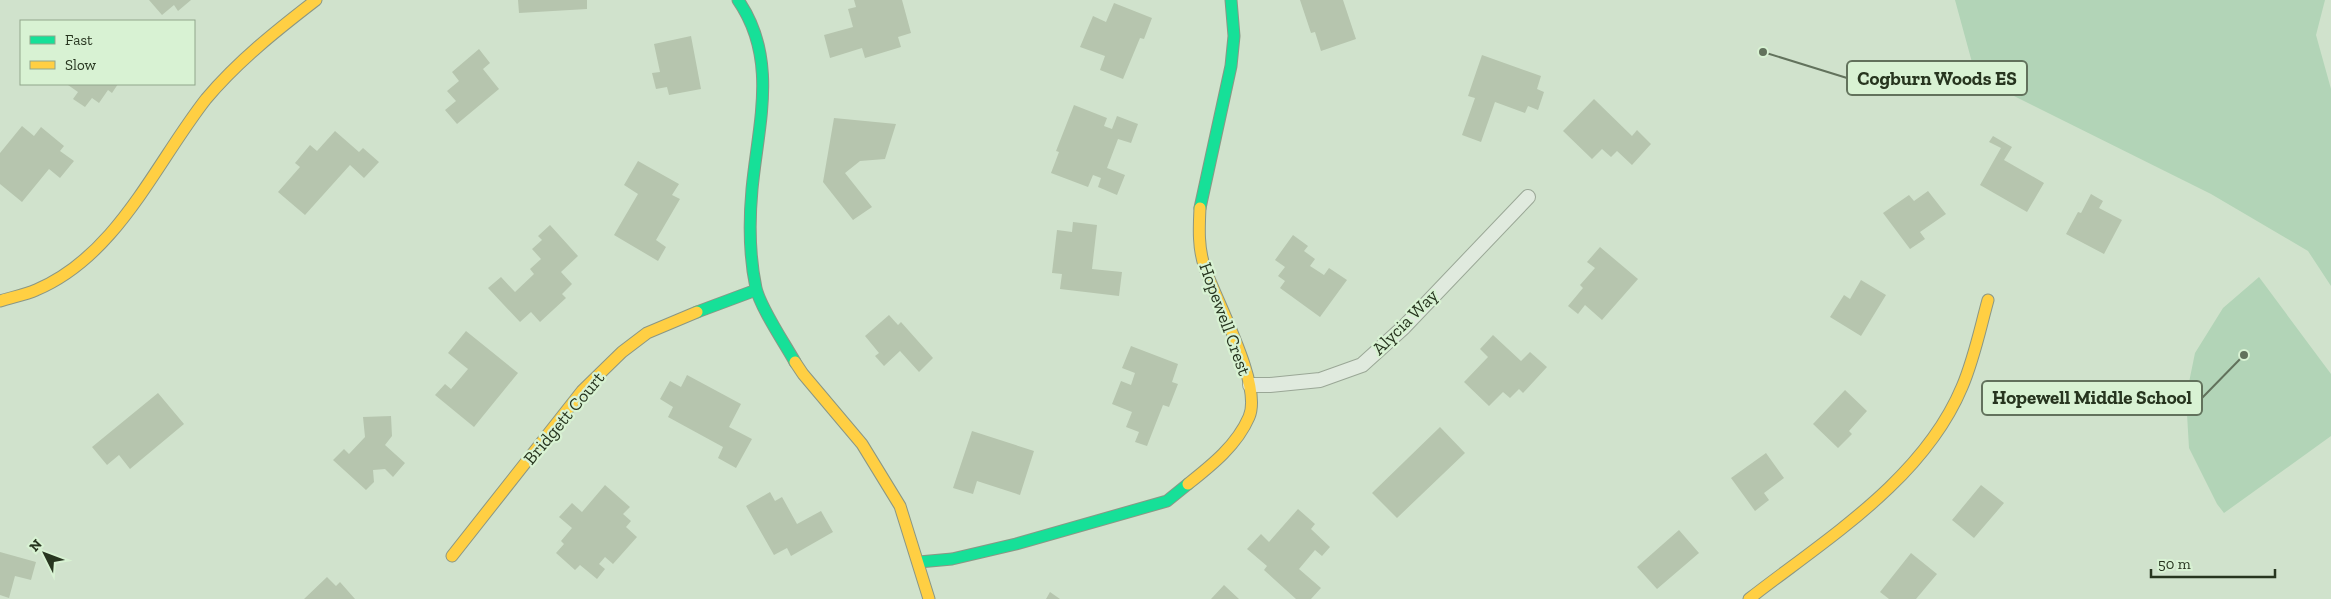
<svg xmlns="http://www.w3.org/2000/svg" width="2331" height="599" viewBox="0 0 2331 599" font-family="'Zilla Slab',serif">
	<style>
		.green { fill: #b2d4b7 }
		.building { fill: #b6c5ae }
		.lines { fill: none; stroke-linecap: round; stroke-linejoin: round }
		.street-casing { stroke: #9aa796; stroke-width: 16 }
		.fast-casing { stroke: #8a9785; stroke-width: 13 }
		.slow-casing { stroke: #8a9785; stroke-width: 13 }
		.street { stroke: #e0eade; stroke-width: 14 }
		.fast { stroke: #16e098; stroke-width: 11 }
		.slow { stroke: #ffcf43; stroke-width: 11 }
		.labels { text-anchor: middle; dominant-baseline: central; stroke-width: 4.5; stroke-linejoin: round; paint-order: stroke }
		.street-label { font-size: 18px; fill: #27351f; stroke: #d8f2d3 }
		.leader { fill: none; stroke: #62725c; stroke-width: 2 }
		.callout-dot { fill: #62725c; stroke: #d8f2d3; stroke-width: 2 }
		.callout { fill: #d8f2d3; stroke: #62725c; stroke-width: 2 }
		.callout-label { font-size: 19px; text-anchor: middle; font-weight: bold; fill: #27351f }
	</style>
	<rect width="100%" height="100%" fill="#d0e2cc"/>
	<path class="green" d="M1955,0H2325L2316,35L2331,89V286L2308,251L2211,194L1976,77Z
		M2259,277L2331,374V436L2224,513L2217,504L2189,448L2186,397L2195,353L2223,308Z"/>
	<path class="building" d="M149,0H191L178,11L174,5L162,15Z
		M518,0H587V9L519,13Z
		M854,0H902L911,33L898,37L901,47L865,58L862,48L830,58L824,35L853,27L848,9L856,7Z
		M1300,0H1343L1356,39L1321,51L1315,32L1311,33Z
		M1114,3L1152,18L1144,39L1140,38L1123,79L1100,70L1105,56L1080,47L1093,16L1106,22Z
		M691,36L701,89L669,95L667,87L656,89L652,73L660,72L654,44Z
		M479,49L490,63L483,69L499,89L457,124L445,110L456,101L447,91L459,81L452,72Z
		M1482,55L1541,76L1537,89L1544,92L1538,110L1528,106L1525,113L1495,102L1481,142L1462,135L1475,98L1468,96Z
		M69,84H118L112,93L108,90L99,103L92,98L85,107L73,99L78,92L68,85Z
		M1594,99L1632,136L1637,130L1651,144L1632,165L1617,151L1611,157L1602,149L1592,159L1563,131Z
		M1074,105L1107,118L1104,126L1112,129L1117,116L1138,124L1131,143L1118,139L1107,168L1125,175L1117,195L1098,187L1101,178L1093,175L1088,187L1051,173L1059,152L1056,151Z
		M834,118L896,124L885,159L860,161L845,173L872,207L853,220L823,182Z
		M22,126L34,136L41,127L64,146L60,151L74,161L60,178L49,169L22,202L0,184V153Z
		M335,131L359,152L363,148L379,162L364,178L350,165L305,215L278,192L300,167L295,163L310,145L317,151Z
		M1993,136L2012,147L2004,160L2044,183L2027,212L1980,185L2001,148L1989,142Z
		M638,161L679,184L672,195L680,199L656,240L666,247L658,261L614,235L638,194L624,185Z
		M1928,191L1946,214L1920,232L1925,239L1910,249L1883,213L1909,195L1914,201Z
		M2091,194L2103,201L2099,208L2122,220L2104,254L2066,234L2078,212L2081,213Z
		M1073,222L1097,225L1092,269L1122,272L1119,296L1060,289L1062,274L1052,273L1057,230L1072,232Z
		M550,225L578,256L561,272L572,284L562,294L566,298L540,322L531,312L520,322L488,288L501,277L515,292L534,274L530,269L541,259L532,249L542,240L538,236Z
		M1293,235L1308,246L1304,251L1315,259L1310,266L1324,275L1329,268L1347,280L1320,317L1280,288L1285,281L1278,276L1285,267L1275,260Z
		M1600,247L1638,279L1602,320L1585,305L1578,314L1568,306L1583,288L1580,285L1595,268L1587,262Z
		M1861,280L1886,295L1861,336L1830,317L1844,295L1850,299Z
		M889,315L898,325L901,322L933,358L919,372L900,351L884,366L875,356L879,353L865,336Z
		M466,331L518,373L474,427L435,395L445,384L451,389L468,369L448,353Z
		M1493,335L1521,361L1530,352L1547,367L1523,393L1519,389L1510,398L1503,392L1489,406L1464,382L1488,357L1480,349Z
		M1131,346L1178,364L1172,382L1178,384L1169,407L1163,405L1147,446L1135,442L1139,432L1126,427L1132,412L1112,404L1121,381L1131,385L1135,373L1122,368Z
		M687,375L741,404L729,427L752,439L736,468L718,458L723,447L668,417L673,407L660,399L670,381L681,387Z
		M1845,390L1867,411L1849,431L1852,434L1838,448L1813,424Z
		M158,393L184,424L130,469L119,455L107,465L92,447Z
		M391,416L392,436L385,445L405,463L393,477L385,469L373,470L374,482L366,490L333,460L344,449L349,454L365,437L363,417Z
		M1440,427L1465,453L1397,518L1372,493Z
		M972,431L1034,451L1020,495L977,481L973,494L953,488Z
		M1766,453L1784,478L1764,493L1769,500L1755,511L1731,478Z
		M605,485L630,507L623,514L631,521L626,527L637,537L613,564L605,557L599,564L605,569L597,579L580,565L575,570L556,553L564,544L561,541L572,528L559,517L572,503L582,512Z
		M1981,485L2004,503L1974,538L1952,520Z
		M770,492L775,501L782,497L797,524L821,511L833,532L791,556L787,548L774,555L746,506Z
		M1298,509L1315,524L1311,529L1330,547L1322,556L1315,550L1299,569L1321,588L1311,599H1296L1264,570L1267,566L1247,549L1261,534L1269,542Z
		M1679,530L1699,553L1657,589L1637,567Z
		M0,552L36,562L31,580L15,576L9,598L0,595Z
		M1911,553L1937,574L1916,599H1889L1880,592Z
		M327,577L336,586L340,582L355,599H304Z
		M1224,585L1239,599H1211Z
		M1050,592L1060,599H1046Z"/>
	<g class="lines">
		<defs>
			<path id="street" d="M1250,385H1270L1320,380L1362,365L1404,327L1528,197"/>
			<path id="fast" d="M738,0C779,59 758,125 752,189C749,222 749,255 756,288C760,307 785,344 795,362
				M1200,208L1231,66L1234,36L1231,0
				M697,312L756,290
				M919,562L952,559L1016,544L1167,501L1188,484"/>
			<path id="slow" d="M0,301C12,297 25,295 36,290C117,256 155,164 206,99C238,61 277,30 316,0
				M795,362L803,374L862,444L900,506L929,599
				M1188,484C1212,465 1237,445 1249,417C1263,385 1216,301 1205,268C1198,249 1199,228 1200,208
				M452,556L582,391L622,352L647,333L697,312
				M1749,599C1826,539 1923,480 1962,387C1974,359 1980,329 1988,300"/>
		</defs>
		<use href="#street" class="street-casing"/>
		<use href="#fast" class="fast-casing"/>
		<use href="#slow" class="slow-casing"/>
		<use href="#street" class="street"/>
		<use href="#fast" class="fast"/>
		<use href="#slow" class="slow"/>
	</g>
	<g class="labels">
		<g class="street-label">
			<text transform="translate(1225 319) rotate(70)">Hopewell Crest</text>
			<text transform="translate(1405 322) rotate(-45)">Alycia Way</text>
			<text transform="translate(564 418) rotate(-50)">Bridgett Court</text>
		</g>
	</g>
	<path class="leader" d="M1763 52L1847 78M2244 355L2202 398"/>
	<g class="callout-dot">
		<circle cx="1763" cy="52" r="5"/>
		<circle cx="2244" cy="355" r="5"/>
	</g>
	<g class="callout">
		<rect x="1847" y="61" width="180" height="34" rx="5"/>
		<rect x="1982" y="381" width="220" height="34" rx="5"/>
	</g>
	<g class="callout-label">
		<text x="1937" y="85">Cogburn Woods ES</text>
		<text x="2092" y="404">Hopewell Middle School</text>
	</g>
	<rect x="20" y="20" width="175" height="65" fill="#d8f2d3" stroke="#91a68b"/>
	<rect x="30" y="36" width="25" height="8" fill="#16e098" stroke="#91a68b"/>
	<text x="65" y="45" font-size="15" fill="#27351f">Fast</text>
	<rect x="30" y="61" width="25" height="8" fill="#ffcf43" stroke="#91a68b"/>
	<text x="65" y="70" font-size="15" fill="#27351f">Slow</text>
	<g transform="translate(45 554) rotate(312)" stroke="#d8f2d3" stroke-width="4" paint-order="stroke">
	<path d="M0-4L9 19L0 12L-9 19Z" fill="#27351f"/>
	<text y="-8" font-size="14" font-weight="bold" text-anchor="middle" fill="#27351f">N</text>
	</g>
	<path d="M2151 569v8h124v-8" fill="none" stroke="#27351f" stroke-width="2.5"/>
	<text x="2158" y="569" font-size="15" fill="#27351f" stroke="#d8f2d3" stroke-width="4" paint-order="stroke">50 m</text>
</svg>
